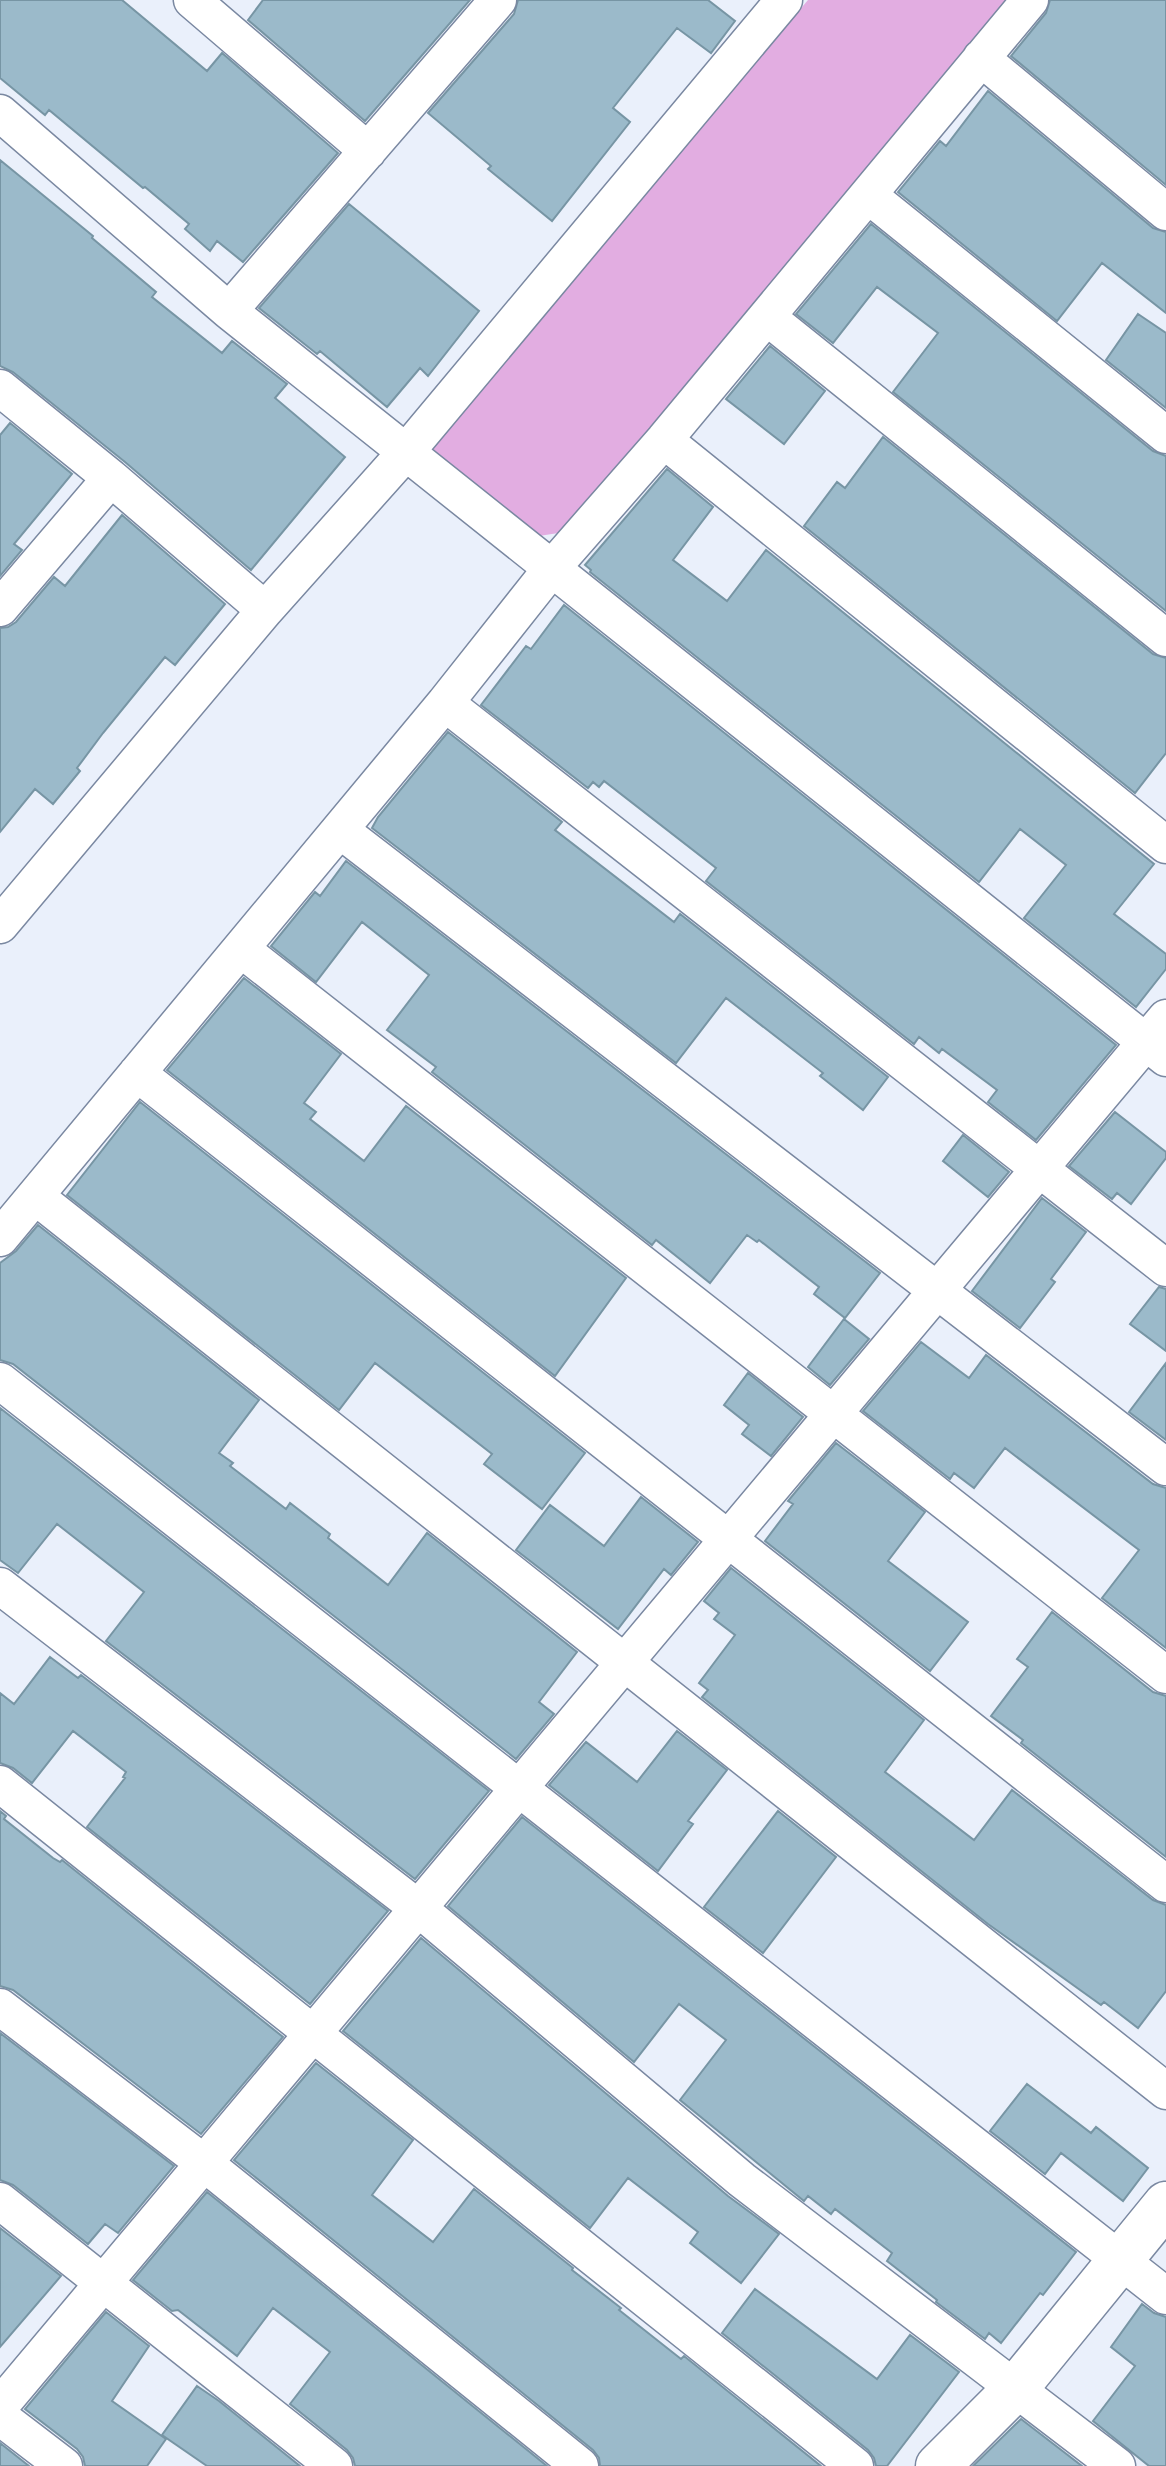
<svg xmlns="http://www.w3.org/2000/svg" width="1166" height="2466" viewBox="0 0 1166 2466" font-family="Literata,serif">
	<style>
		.green { fill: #e2ade1 }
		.building { fill: #9bbaca; stroke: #7795a4; stroke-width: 2 }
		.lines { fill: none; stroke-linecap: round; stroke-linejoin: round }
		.minor-casing { stroke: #7a88a1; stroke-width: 39 }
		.tertiary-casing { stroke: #7a88a1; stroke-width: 47 }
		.minor { stroke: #fff; stroke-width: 36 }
		.tertiary { stroke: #fff; stroke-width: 44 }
	</style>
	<rect width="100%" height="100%" fill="#eaf0fb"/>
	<path class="green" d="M808,0H1014L572,531L532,537L425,454Z"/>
	<path class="building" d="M0,0H122L207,71L222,53L338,153L243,262L217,241L210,251L185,229L189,224L145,187L143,188L49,110L45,115L0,78Z
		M263,0H470L365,121L248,20Z
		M518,0H708L735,21L711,53L677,28L613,108L630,122L552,221L488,169L491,166L428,113L514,14Z
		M1050,0H1166V185L1011,56L1046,13Z
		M988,91L1153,228L1166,232V313L1102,263L1057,321L898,192L940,141L946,146Z
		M0,160L93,236L92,238L156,292L152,297L222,353L232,341L287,384L275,398L345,457L251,570L125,462L13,372L0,366Z
		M349,204L479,311L428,376L420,368L387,407L320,351L317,354L259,308Z
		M871,224L1153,451L1166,456V611L893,392L938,333L877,287L833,343L796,314Z
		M1138,314L1166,333V408L1106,360Z
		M770,346L825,391L784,444L726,399Z
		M10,423L72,474L14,544L22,550L0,576V435Z
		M883,437L1153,654L1166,658V753L1135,793L804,526L837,482L845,488Z
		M667,469L713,507L673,560L727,601L766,550L1154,864L1114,914L1166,954V969L1136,1007L1024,918L1066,865L1020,829L979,882L590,572L591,570L585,565Z
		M122,515L225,604L175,665L165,657L103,733L77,768L80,771L53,804L35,789L0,832V628L8,627L16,622L54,577L65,586Z
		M564,605L1116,1045L1036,1140L988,1102L997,1090L942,1049L939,1053L919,1037L914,1044L706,881L716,868L604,781L599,787L593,782L588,788L481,705L526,646L531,649Z
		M448,732L562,822L555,830L674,922L680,914L888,1077L863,1110L820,1076L823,1073L726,998L676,1063L372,828L378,817Z
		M346,861L880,1273L845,1318L814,1294L819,1287L759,1240L757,1242L747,1235L710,1283L656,1240L652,1245L432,1072L436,1067L387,1030L429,975L362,922L316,982L271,946L315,892L320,896Z
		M244,978L341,1054L304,1103L316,1112L310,1119L364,1161L406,1106L626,1278L555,1376L167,1070Z
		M140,1102L585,1453L542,1509L484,1464L492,1454L375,1363L339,1410L67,1195Z
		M1115,1112L1166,1152V1158L1131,1204L1117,1193L1112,1199L1069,1166Z
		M963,1135L1009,1172L988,1197L943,1161Z
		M1042,1198L1086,1232L1051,1279L1055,1282L1020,1328L972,1291Z
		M38,1225L259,1400L219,1453L233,1463L230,1466L286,1509L290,1503L330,1534L328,1538L388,1585L427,1533L577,1652L539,1702L554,1714L516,1759L13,1364L0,1360V1263L16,1251Z
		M1159,1287L1166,1289V1351L1130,1324Z
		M844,1319L869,1339L830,1385L808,1367Z
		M921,1342L969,1378L986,1355L1153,1484L1166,1488V1648L1102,1598L1139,1550L1005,1448L974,1488L954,1473L950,1479L863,1411Z
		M1166,1363V1440L1129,1412Z
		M748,1373L803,1417L771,1456L742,1434L749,1425L724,1405Z
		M0,1408L489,1791L415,1879L106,1641L144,1592L57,1524L18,1573L0,1560Z
		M836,1443L925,1512L888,1561L968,1622L930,1671L765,1541L793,1504L788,1501Z
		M641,1497L698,1542L671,1575L664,1569L618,1629L516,1550L550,1505L604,1546Z
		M731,1568L924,1720L885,1772L974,1840L1012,1790L1153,1900L1166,1905V1991L1138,2028L1104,2002L1101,2005L988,1924L702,1697L708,1690L699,1683L735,1635L714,1619L719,1613L704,1601Z
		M1052,1612L1153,1692L1166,1696V1857L1021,1743L1023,1740L991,1716L1028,1667L1017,1659Z
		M50,1657L78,1678L81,1675L388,1911L310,2004L87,1827L125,1778L123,1777L126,1772L73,1731L32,1783L13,1768L0,1763V1693L14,1704Z
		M677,1731L727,1770L688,1821L693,1824L658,1871L549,1785L586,1742L637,1782Z
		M0,1811L6,1816L4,1819L53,1858L60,1862L62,1860L283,2037L201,2134L13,1990L0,1986Z
		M778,1811L836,1857L763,1953L704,1907Z
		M522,1817L1076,2252L1043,2295L1040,2293L1001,2343L989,2333L985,2339L936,2302L937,2300L887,2261L892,2253L835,2209L831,2214L808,2196L804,2201L680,2100L726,2040L679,2004L634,2062L448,1906Z
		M421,1938L728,2196L779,2234L741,2283L690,2243L698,2232L628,2178L590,2228L343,2031Z
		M0,2033L174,2166L118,2233L105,2224L88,2244L13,2185L0,2180Z
		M316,2063L413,2140L372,2195L433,2242L474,2189L573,2268L572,2270L621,2308L619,2310L681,2359L684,2356L821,2466H600L599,2458L593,2450L234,2160Z
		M1027,2084L1091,2133L1096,2127L1148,2168L1123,2201L1061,2153L1045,2174L990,2131Z
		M207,2192L547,2466H355L353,2458L347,2450L290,2404L330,2352L273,2308L237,2356L178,2310L172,2311L133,2280Z
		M0,2228L61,2276L0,2347Z
		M755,2289L877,2379L910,2335L959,2372L887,2466H876L874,2458L868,2450L722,2333Z
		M1142,2304L1154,2313L1166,2317V2466H1149L1093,2421L1135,2366L1111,2347Z
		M106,2312L149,2346L112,2401L166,2439L147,2466H85L83,2457L77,2449L25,2409Z
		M197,2386L219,2401L300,2466H207L162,2435Z
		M1021,2419L1082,2466H973Z
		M0,2443L29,2466H0Z"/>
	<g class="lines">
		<defs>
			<path id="minor" d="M192,0L368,151
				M981,58L1166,212
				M0,113L229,311L1166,1058
				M868,195L1166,435
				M229,311L498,0
				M767,317L1166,638
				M0,388L111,478L265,610
				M664,440L1166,845
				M0,608L111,478
				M445,703L1166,1268
				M340,830L1166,1467
				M0,925L265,610L406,452L784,0
				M241,949L1166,1675
				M137,1073L1166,1884
				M35,1196L1166,2091
				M0,1238L445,703L552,568L664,440L1030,0
				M0,1381L1166,2296
				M0,1586L418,1908L742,2180L1117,2466
				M0,1784L855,2466
				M0,2007L204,2163L580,2466
				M0,2201L334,2466
				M0,2406L1166,1018
				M0,2417L64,2466"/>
			<path id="tertiary" d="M938,2466L1016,2388L1166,2204"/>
		</defs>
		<use href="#minor" class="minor-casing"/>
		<use href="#tertiary" class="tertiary-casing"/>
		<use href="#minor" class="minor"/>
		<use href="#tertiary" class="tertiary"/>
	</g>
</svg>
